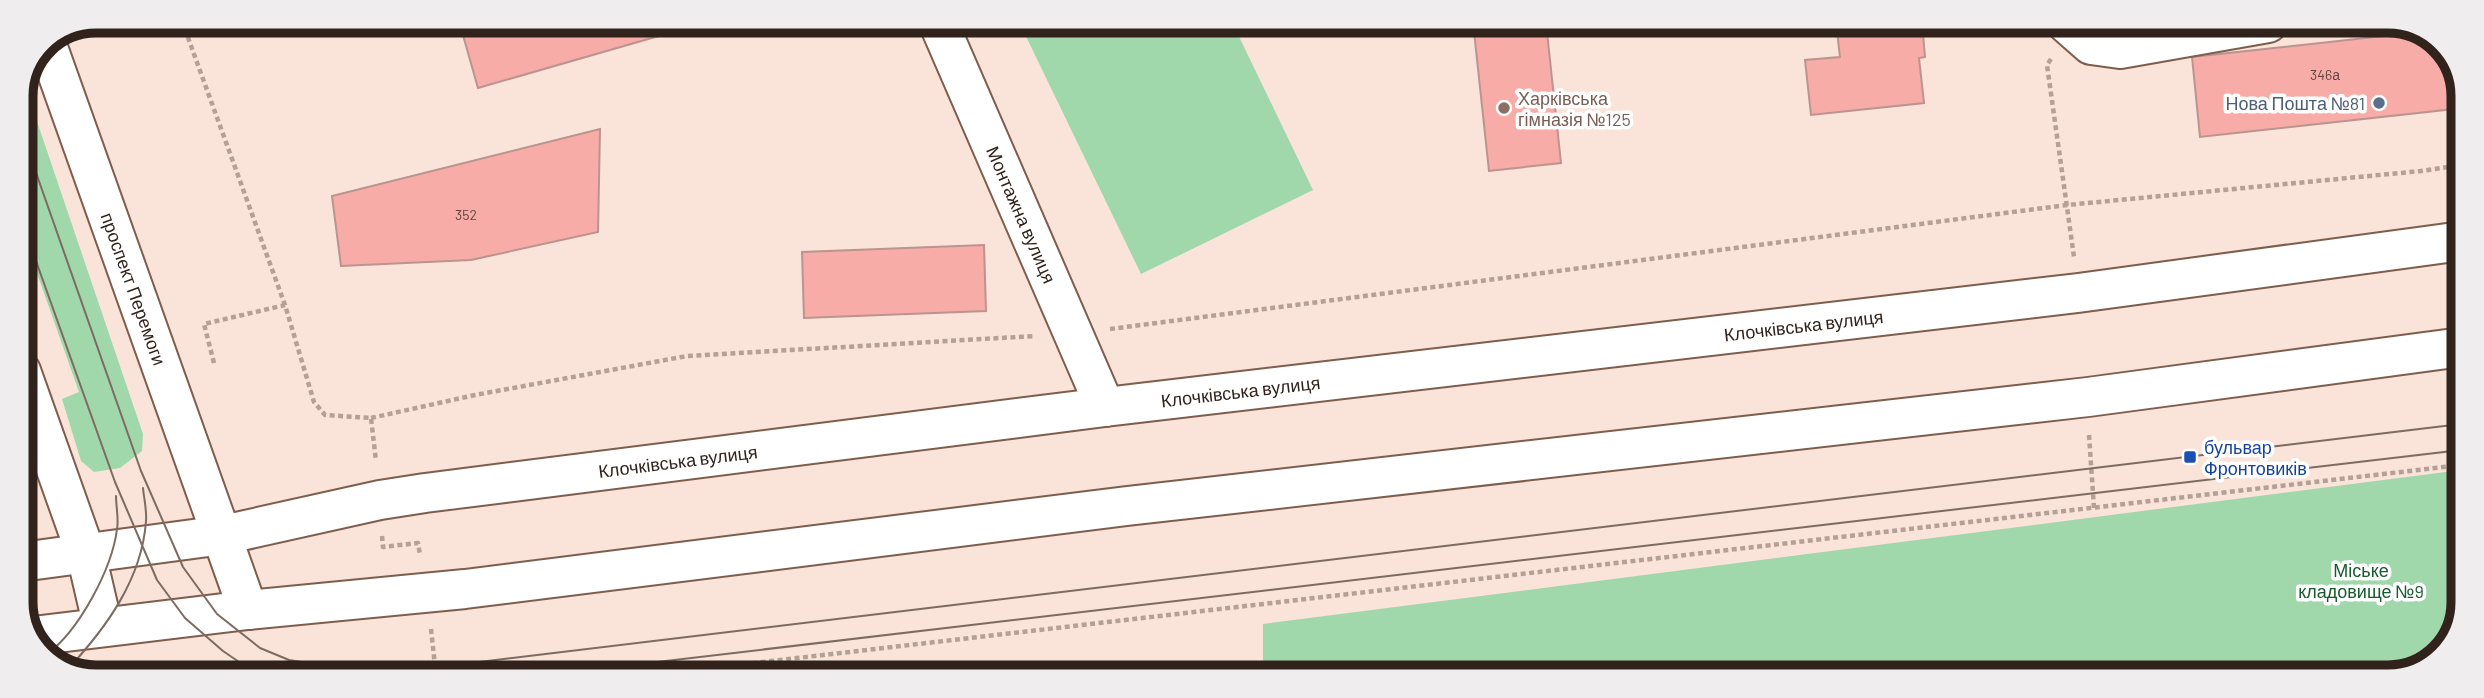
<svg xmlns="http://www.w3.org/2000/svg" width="2484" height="698" viewBox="0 0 2484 698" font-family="Barlow,sans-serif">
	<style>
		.green { fill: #a0d8ac }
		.building { fill: #f8aca7; stroke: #bb9390; stroke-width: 2 }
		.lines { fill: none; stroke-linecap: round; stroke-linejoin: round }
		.street-casing { stroke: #7e5d4d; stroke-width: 42 }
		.secondary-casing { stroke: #7e5d4d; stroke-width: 42 }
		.primary-casing { stroke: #7e5d4d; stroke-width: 42 }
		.path { stroke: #b4a096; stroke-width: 4.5; stroke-dasharray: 5 3.5; stroke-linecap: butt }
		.street { stroke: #fff; stroke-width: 38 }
		.secondary { stroke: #fff; stroke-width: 38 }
		.primary { stroke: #fff; stroke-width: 38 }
		.tram { stroke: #7c6b62; stroke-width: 2 }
		.service-dot { fill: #5c6f8a; stroke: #fff; stroke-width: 2.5 }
		.education-dot { fill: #8d6e63; stroke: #fff; stroke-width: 2.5 }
		.transit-dot { fill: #1a4fb4; stroke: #fff; stroke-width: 2.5 }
		.labels { text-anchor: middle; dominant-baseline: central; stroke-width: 7; stroke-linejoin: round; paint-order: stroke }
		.number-label { font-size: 14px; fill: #63453f }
		.education-label { font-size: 18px; fill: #785e54; stroke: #fff; text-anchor: start }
		.service-label { font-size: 18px; fill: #4e5e75; stroke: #fff; text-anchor: end }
		.street-label { font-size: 18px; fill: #31231c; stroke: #fff }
		.transit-label { font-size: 18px; fill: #164399; stroke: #fff; text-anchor: start }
		.park-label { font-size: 18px; fill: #18592d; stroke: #fff }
		.rim { fill: none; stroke: #31231c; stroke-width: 9 }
	</style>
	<rect width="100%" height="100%" fill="#fae3d8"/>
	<path class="green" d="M1019,22H1232L1313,190L1141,274Z
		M25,86L143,434L142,451L120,468L94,472L81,461L62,399L79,392L21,228V96Z
		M2461,470V621L2434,661L2388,677L1263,676V624Z"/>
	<path class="building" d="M459,21L703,22L704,23L478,88Z
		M1473,22L1546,23L1561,163L1489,171Z
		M1638,23H1686L1678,32L1669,36L1654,34Z
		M1836,23H1922L1925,57L1919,58L1924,103L1811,115L1805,60L1840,57Z
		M2420,32L2445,47L2463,91V108L2200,137L2192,57Z
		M600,129L598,232L471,260L341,266L332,196Z
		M984,245L986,311L804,318L802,252Z"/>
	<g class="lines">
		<defs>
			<g id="street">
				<path id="s1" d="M938,22L1105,407"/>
				<path d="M2066,23L2091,45L2120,49L2268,23"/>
			</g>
			<g id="secondary">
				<path id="s2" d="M46,42L248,610"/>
				<path d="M21,371L86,554L103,627"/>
			</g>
			<g id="primary">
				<path id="s3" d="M21,562L223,535L380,500L425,493L1105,407L2078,293L2462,241"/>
				<path d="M33,636L248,610L465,589L1127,506L2088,397L2462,347"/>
			</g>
		</defs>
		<use href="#street" class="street-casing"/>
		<use href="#secondary" class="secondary-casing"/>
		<use href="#primary" class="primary-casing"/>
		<path class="path" d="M182,21L285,305L314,402L325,415L371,418L376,461
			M2051,59L2047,65L2074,257
			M1110,329L2067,205L2421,171L2462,165
			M214,363L204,324L285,305
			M371,418L475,395L687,356L1035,336
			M2089,435L2094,508
			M382,536L383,547L418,543L420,555
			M431,629L436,675
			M651,675L2461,465"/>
		<use href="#street" class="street"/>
		<use href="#secondary" class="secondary"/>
		<use href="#primary" class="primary"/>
		<path class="tram" d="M21,130L141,471L183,567L217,614L260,648L289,660L364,672
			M21,219L115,482L157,580L185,618L223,651L258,675
			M46,655C79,631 112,569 117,529C119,519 116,507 116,496
			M68,669C106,628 142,579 146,521C147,511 144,499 143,488
			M353,675L462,664L2461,424
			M546,675L2461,450"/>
	</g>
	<circle class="service-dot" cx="2379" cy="103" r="7"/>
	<circle class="education-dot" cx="1504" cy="108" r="7"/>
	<rect class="transit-dot" x="2183" y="450" width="14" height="14" rx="3.5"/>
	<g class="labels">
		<g class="number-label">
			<text x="2325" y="74">346а</text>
			<text x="466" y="214">352</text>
		</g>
		<g class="education-label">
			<text x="1518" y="98">Харківська<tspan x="1518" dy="21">гімназія №125</tspan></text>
		</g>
		<g class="service-label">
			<text x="2365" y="103">Нова Пошта №81</text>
		</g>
		<g class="street-label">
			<text stroke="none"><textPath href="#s1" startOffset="210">Монтажна вулиця</textPath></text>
			<text stroke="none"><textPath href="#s2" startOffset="262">проспект Перемоги</textPath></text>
			<text stroke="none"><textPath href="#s3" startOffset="1799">Клочківська вулиця</textPath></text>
			<text stroke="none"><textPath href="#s3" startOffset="1232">Клочківська вулиця</textPath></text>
			<text stroke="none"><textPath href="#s3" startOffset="665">Клочківська вулиця</textPath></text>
		</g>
		<g class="transit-label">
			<text x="2204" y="447">бульвар<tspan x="2204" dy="21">Фронтовиків</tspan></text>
		</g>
		<g class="park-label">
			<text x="2361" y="570">Міське<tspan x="2361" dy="21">кладовище №9</tspan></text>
		</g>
	</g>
	<path d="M0 0H2484V698H0ZM96 33H2388A63 63 0 0 1 2451 96V602A63 63 0 0 1 2388 665H96A63 63 0 0 1 33 602V96A63 63 0 0 1 96 33Z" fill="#efeded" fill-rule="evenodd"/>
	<path class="rim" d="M96 33H2388A63 63 0 0 1 2451 96V602A63 63 0 0 1 2388 665H96A63 63 0 0 1 33 602V96A63 63 0 0 1 96 33Z"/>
</svg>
